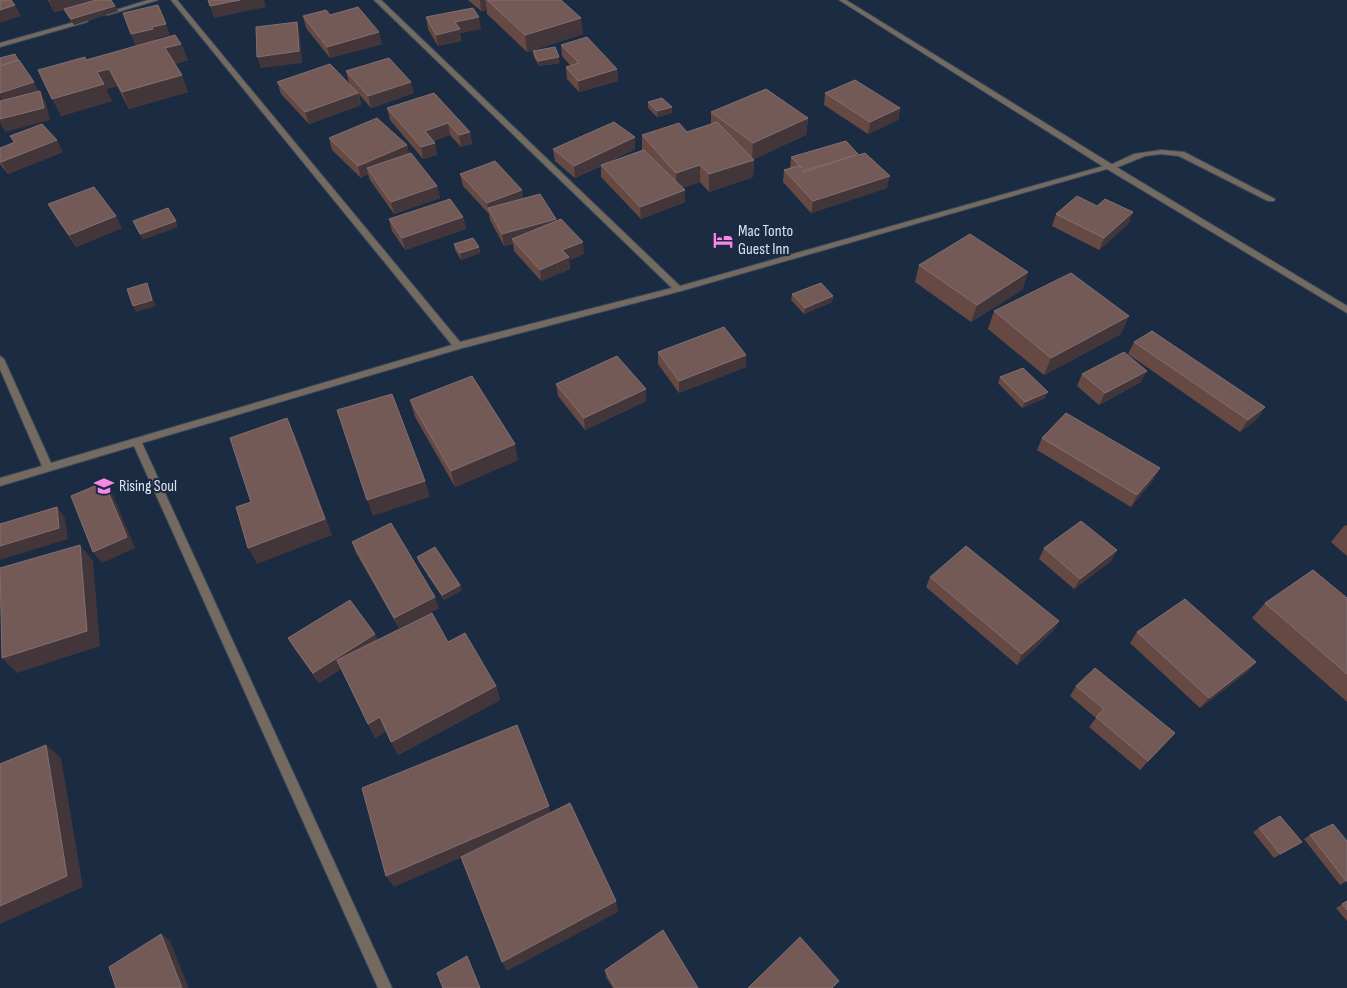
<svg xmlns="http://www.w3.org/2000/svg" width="1347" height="988" viewBox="0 0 1347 988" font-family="'Sofia Sans Condensed',sans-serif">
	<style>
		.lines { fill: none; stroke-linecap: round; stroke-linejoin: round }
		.service-casing { stroke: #39495e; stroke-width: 2 }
		.minor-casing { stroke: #39495e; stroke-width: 2 }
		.tertiary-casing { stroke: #39495e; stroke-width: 2 }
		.service { fill: #756a5f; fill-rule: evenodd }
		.minor { fill: #756a5f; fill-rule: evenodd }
		.tertiary { fill: #756a5f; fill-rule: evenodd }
		.wall { fill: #674944 }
		.shaded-wall { fill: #43363b }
		.building { fill: #735a57; stroke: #836f70; fill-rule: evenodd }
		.labels { text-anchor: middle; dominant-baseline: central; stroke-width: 4.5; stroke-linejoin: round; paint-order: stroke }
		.poi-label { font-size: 16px; fill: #dae5f4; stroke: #1a2b42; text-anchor: start }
	</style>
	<rect width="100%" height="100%" fill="#1a2b42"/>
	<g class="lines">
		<defs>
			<path id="service" d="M1161,150L1184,152L1275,199L1274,201H1268L1179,156L1161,154L1145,156L1113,169H1110L1106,167L1134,154Z"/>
			<path id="minor" d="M148,0H158L108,15L103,14Z
				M171,0H177L460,342L672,288L374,0H381L680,286L1107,165H1110L1114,167L681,291L459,349L142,443L392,988H378L134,446L0,486V478L42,466L0,369V356L4,359L51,463L452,345Z
				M85,19L88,21L87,22L0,47V43Z"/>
			<path id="tertiary" d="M839,0H846L1113,165L1347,306V313L1107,169Z"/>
		</defs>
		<use href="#service" class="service-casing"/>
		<use href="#minor" class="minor-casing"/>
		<use href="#tertiary" class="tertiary-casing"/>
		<use href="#service" class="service"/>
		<use href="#minor" class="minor"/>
		<use href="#tertiary" class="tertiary"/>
	</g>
	<path class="wall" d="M48,0L115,6L118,11L74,25L67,15L64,10L54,12Z
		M468,0H561L583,34L527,52L487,14V10L481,11Z
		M303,16L382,44L330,58L306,28Z
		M426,17L481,29L460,33L461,41L438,46L428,29Z
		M131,34L170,35L157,38V40L181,44L188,60L175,64L188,92L129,109L117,86L106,89L112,101L61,116L86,60L136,46Z
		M561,45L617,69L618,81L579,92L567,79L566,67L571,66L562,56Z
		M533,51L560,63L539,66L534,57Z
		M346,71L414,93L371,108L359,94L361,105L309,124L281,94L277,82L354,89L349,83Z
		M434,93L470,132L472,144L461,147L450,135L433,141L435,143L437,155L423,159L390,120L387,108Z
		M825,93L900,108L898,120L868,134L824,105Z
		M648,102L672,113L657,117L648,108Z
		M711,112L808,118L806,135L754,159L753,177L709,192L700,182L682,188L685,202L641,219L601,177V166L575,178L555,161L553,149L635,137V149L606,163L642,150V135L687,132L711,124Z
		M10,136L63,152L8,174L0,164V148L14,143Z
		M329,138L407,145L409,154L437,186L440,198L394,214L370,180L368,174L361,178L332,150Z
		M791,157L887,188L811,213L783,182L784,170L790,168Z
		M460,174L524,198L556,219L557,221L584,254L569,260L570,269L541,281L514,251L513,244L504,246L490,220L489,214L463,186Z
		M48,204L122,228L76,247L55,216Z
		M1097,206L1133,212L1128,224L1099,250L1052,226L1056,214Z
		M463,217L466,229L405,250L392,231L389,219Z
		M454,244L479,247L480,253L461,260L455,250Z
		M919,265L1028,272L1022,290L971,322L915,282Z
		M792,294L833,296L832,302L804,314L791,300Z
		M994,311L1121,334L1044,375L988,329Z
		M1134,342L1265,407L1257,419L1240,432L1128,354Z
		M658,352L746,355V367L679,393L658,364Z
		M1082,374L1141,382L1099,405L1077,386Z
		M1000,377L1045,398L1022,408L998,383Z
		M556,384L646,389V401L585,430L558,396Z
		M410,400L518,460L455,487L415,417Z
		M1042,438L1154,479L1131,507L1037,450Z
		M1347,525V556L1331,542L1344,526Z
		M352,542L439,608L399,628L356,553Z
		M1044,548L1117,550L1111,561L1074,589L1039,559Z
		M417,557L460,585L462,590L444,600L419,562Z
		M930,577L1059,621L1053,631L1017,665L926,587Z
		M1347,598V702L1252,618L1265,603Z
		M1137,632L1256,662L1247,672L1200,708L1130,643Z
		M288,638L448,642L496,686L500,700L398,755L386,731L375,738L341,669L319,683L294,648Z
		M1076,686L1175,733L1140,770L1089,727L1096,718L1070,696Z
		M1259,828L1302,842L1296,846L1274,858L1253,832Z
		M1310,835L1347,881L1340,885L1304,839Z
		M1347,901V921L1336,908Z
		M605,970L698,988H613L606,977Z"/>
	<path class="shaded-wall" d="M52,0H98L99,1L54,12L49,1Z
		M240,0H264L266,7L214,18L210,6Z
		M480,0H485L487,10L481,11Z
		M15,5L21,16L0,23V10Z
		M115,6L118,11L74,25L71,19Z
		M479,17L481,29L460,33L461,41L438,46L436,35L455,22Z
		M581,18L583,34L527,52L525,35Z
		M297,22L300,34L302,63L261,68L257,57Z
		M166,24L170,35L157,38L158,41L136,46L131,34L152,27Z
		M379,32L382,44L330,58L327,47Z
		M181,44L188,60L171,65L165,48Z
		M559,57L560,63L539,66L538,61Z
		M109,69L117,86L106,89L112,101L61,116L52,99L97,72Z
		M617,69L618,81L579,92L578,81Z
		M182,75L188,92L129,109L122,92Z
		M34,82L40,94L5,105L0,97V93Z
		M411,82L414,93L371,108L368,96Z
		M40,91L46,103L50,120L5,132L0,123V119Z
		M358,93L361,105L309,124L305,112Z
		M672,107V113L657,117V111Z
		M900,108L898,120L868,134L870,122Z
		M808,118L806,135L752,160L753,143Z
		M448,123L450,135L427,143L425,131Z
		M470,132L472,144L461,147L459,135Z
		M635,137V149L575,178L574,166Z
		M57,140L63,152L8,174L1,162Z
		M435,143L437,155L423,159L421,147Z
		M407,145L410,157L367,168L368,174L361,178L358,166Z
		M856,155L801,183L803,171Z
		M754,160L753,177L709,192V174Z
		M700,165V182L676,190V173Z
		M890,176L887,188L811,213L813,201Z
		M437,186L440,198L394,214L391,202Z
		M522,190L524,202L488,210L487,203Z
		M685,190V202L641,219L640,207Z
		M1133,212L1128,224L1099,250L1104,238Z
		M116,216L122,228L76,247L69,235Z
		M463,217L466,229L405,250L402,238Z
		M556,219L558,231L512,239L513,244L504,246L502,234Z
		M176,221L178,227L143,240L140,234Z
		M583,242L584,254L569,260L570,269L541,281L540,270L562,250Z
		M479,247L480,253L461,260L460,253Z
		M1028,272L1022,290L971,322L977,305Z
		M147,283L156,306L136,312L133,306Z
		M833,296L832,302L804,314L805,308Z
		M1129,316L1121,334L1044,375L1051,358Z
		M746,355V367L679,393V381Z
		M1147,371L1141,382L1099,405L1105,393Z
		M646,389V401L585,430L584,418Z
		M1048,392L1045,398L1022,408L1025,402Z
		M1265,407L1257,419L1240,432L1248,420Z
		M287,418L295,435L332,535L257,564L248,548Z
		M515,444L518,460L455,487L451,471Z
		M1160,468L1154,479L1131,507L1137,495Z
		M425,481L430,497L373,516L367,500Z
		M104,482L112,493L135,548L102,563L93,552Z
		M57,507L65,518L68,539L0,560V546Z
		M80,545L93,561L100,646L17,673L2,658Z
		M1117,550L1111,561L1074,589L1080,579Z
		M460,585L462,590L444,600L442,595Z
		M435,597L439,608L399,628L394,618Z
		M1059,621L1053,631L1017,665L1022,654Z
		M375,634L380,644L319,683L313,673Z
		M1256,662L1247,672L1200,708L1209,698Z
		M496,686L500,700L398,755L391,742Z
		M380,717L387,731L375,738L368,724Z
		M46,745L61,758L83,887L0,924V906Z
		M549,806L552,818L394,887L386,876Z
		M1302,842L1296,846L1274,858L1280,854Z
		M616,901L618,912L507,971L502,962Z
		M161,934L170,941L189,988H182Z"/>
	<path class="building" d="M0,0H11L15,5L0,10Z
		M96,0H111L115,6L71,19L64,9Z
		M208,0H240L210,6Z
		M487,0H561L581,18L525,35Z
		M158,5L166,24L152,27L153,29L131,34L123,13Z
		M358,7L379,32L327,47L303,16L326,10L330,15Z
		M473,8L479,17L455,22L460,29L436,35L426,17Z
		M297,22L299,51L257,57L256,27Z
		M175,35L181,44L165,48L182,75L122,92L109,69L97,72L104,84L52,99L38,70L85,57L86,60Z
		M587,37L617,69L578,81L566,67L579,63L561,45Z
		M555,47L559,57L538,61L533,51Z
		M15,54L18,60L0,66V58Z
		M389,58L411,82L368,96L346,71Z
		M19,60L34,82L0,93V66Z
		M330,64L358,93L305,112L277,82Z
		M855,80L900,108L870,122L825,93Z
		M766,89L808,118L753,143L711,112Z
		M40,91L44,108L0,119V101Z
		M434,93L470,132L459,135L448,123L425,131L435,143L421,147L387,108Z
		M662,98L672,107L657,111L648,102Z
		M377,118L407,145L358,166L329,138Z
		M614,122L635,137L574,166L553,149Z
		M717,122L754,160L709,174L700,165L676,173L642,135L679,123L687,132Z
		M42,124L57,140L1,162L0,161V148L15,142L10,136Z
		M846,141L859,155L865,153L890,176L813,201L784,170L798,166L802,168L791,157ZM856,155L804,172L803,171Z
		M644,150L685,190L640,207L601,165Z
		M411,153L437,186L391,202L367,168Z
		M495,161L522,190L487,203L460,174Z
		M94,187L116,216L69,235L48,204Z
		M540,194L556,219L502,234L488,208Z
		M1077,196L1097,206L1105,199L1133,212L1104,238L1056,214Z
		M450,199L463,217L402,238L389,219Z
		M168,208L176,221L140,234L133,221Z
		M561,219L583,242L562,250L569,257L540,270L512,239Z
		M970,234L1028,272L977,305L919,265Z
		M473,238L479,247L460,253L454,244Z
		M1071,273L1129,316L1051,358L994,311Z
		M147,283L152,300L133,306L127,289Z
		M821,283L833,296L805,308L792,294Z
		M724,327L746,355L679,381L658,352Z
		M1152,331L1265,407L1248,420L1134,342Z
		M1124,352L1147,371L1105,393L1082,374Z
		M617,356L646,389L584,418L556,384Z
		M1023,368L1048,392L1025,402L1000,377Z
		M472,376L515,444L451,471L410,400Z
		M392,394L425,481L367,500L337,410Z
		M1066,413L1160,468L1137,495L1042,438Z
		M287,418L325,519L248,548L236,507L251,502L230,438Z
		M104,482L127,537L93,552L71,496Z
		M57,507L59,528L0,546V524Z
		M1081,521L1117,550L1080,579L1044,548Z
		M391,523L435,597L394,618L352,542Z
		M80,545L87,631L2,658L0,568Z
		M966,546L1059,621L1022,654L930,577Z
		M435,547L460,585L442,595L417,557Z
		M1313,570L1347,598V674L1265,603Z
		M1185,599L1256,662L1209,698L1137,632Z
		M350,600L375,634L313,673L288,638Z
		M432,613L448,642L465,633L496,686L391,742L380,717L368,724L337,660Z
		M1095,668L1175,733L1148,761L1096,717L1104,709L1076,686Z
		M517,725L549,806L386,876L362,788Z
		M46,745L67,876L0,906V764Z
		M570,803L616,901L502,962L461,857Z
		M1280,816L1302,842L1280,854L1259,828Z
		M1333,824L1347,841V881H1346L1310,835Z
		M1347,901V910L1342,904Z
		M663,930L698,988H615L605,970Z
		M161,934L182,988H116L109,967Z
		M800,937L839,981L832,988H748Z
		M467,956L480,988H443L437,973Z"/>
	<defs>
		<symbol id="hotel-bare" viewBox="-9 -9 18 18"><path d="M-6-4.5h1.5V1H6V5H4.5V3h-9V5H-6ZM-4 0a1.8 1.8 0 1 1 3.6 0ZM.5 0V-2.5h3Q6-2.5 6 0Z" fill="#fa87e7" stroke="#1a2b42" stroke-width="2.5" paint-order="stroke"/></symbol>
		<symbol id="school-bare" viewBox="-9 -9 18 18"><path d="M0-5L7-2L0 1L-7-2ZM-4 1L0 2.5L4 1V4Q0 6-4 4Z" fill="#fa87e7" stroke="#1a2b42" stroke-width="2.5" paint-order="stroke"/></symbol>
	</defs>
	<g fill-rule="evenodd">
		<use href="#hotel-bare" x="709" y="226" width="28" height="28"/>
		<use href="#school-bare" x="90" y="472" width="28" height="28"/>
	</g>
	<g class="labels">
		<g class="poi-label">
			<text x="738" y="231">Mac Tonto<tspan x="738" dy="18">Guest Inn</tspan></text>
			<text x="119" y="486">Rising Soul</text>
		</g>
	</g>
</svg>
